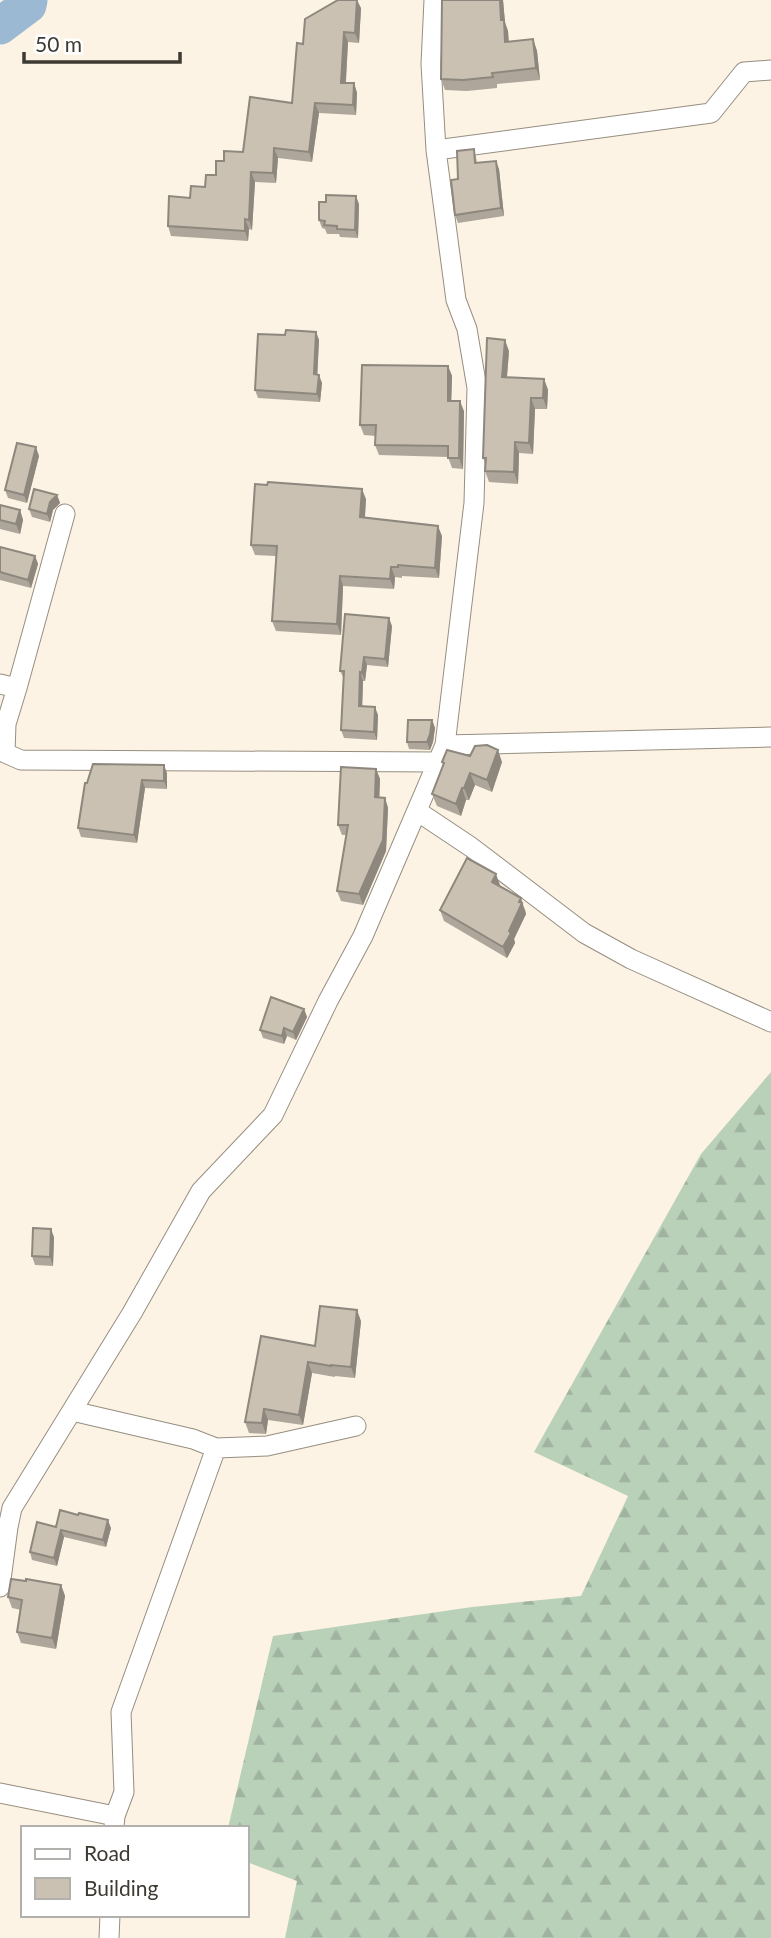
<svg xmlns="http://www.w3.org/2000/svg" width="771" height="1938" viewBox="0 0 771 1938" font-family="Lato,sans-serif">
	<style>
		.forest { fill: url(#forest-firs) }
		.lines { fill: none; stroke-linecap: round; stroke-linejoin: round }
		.river { stroke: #9cb9d4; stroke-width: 37 }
		.minor-casing { stroke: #968e80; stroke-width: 21 }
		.minor { stroke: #fff; stroke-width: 19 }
		.wall { fill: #aea69a }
		.shaded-wall { fill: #8d877d }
		.building { fill: #cac1b3; stroke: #8d877d; stroke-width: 2 }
	</style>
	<defs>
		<pattern id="forest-firs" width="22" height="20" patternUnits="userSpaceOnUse" patternTransform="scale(1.75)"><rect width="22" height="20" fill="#b9d0b9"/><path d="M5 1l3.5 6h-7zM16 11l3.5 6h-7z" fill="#a0b3a0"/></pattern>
	</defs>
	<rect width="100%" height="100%" fill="#fcf3e4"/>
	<path class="forest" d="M771,1072V1938H285L297,1881L247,1862V1828H228L273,1636L472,1607L581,1596L628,1496L534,1452L701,1154Z"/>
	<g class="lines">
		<path class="river" d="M0,26L28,5L29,0"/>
		<defs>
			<path id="minor" d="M436,150L711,113L744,72L771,70
				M0,684L17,688L6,724L5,753L21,760L437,762
				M17,688L65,514
				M445,745L771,737
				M417,811L471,847L584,933L631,959L771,1022
				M72,1411L193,1439L216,1448L267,1446L356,1426
				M0,1587L8,1527L12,1508L132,1313L201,1191L273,1115L328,1001L363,936L445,745L474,503L477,388L467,329L456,300L436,150L431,64L434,0
				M0,1793L115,1816L114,1827
				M115,1816L124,1792L121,1712L216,1448
				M109,1938L110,1915"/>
		</defs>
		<use href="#minor" class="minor-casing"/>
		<use href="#minor" class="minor"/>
	</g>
	<path class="wall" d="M503,0L505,22L508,31L509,42L533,39L537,51L540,80L497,84V88L467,91L445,90L441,79Z
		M361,8L359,43L348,42L346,83H354L357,93L356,115L319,113L312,162L278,158L276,183L255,182L252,230L249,229L248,241L171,236L168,226L190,198L205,187L216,175L224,161L243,152L292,103L303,44Z
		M474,149L476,157L477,163L499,169L504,216L458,223L455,215L458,179Z
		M359,204L358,238L340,237L339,234H327L325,229L322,228L319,220Z
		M316,332L319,340L317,375L322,383L320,402L258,398L255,390L285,335Z
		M509,351L507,377L544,379L548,390L547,409H535L533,454L519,453L518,484L489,482L485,471L486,466L483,458Z
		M448,366L452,376L451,401L464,411L463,469L452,468L448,457L379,455L375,445L376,436L364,435L360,425Z
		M39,456L27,503L8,498L5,490Z
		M57,495L60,503L53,510L50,522L32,517L29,509Z
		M366,499L365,518L442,536L439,578L402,576V578L395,577L394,589L343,586L341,635L276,631L272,621L276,556L255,555L251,545Z
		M0,505L20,510L23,520L20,534L0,529Z
		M0,547L35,556L38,564L31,588L0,580Z
		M392,626L388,667L367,665L365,681H363L362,706L378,715L377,740L344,738L341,730L344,679L340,671Z
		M432,720L435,728L433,742L430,750L409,749L407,742Z
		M442,762H502L492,792L475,785L469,800H466L461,816L437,806L432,794L443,765Z
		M376,769L380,779L379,798H385L388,808L386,851L363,905L341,901L337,891L347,835H342L338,825Z
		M167,773V789L145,788L137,843L81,837L78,828L85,783Z
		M500,885V886L525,909L526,914L514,939L515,943L507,958L444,921L440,910Z
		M304,1009L307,1017L296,1040L287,1036L284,1044L263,1038L260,1030Z
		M54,1237L53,1266L35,1265L32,1256Z
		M361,1321L355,1378L335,1376V1377L312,1373L303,1425L268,1420L266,1434L249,1433L245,1422L315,1346Z
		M56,1527L111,1528L106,1547L64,1537L57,1566L32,1560L30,1552Z
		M26,1581L61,1585L65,1596L56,1649L21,1643L17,1632L21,1610L12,1608L8,1597Z"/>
	<path class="shaded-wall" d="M357,0L361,8L359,43L355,33Z
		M500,0H503L505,23L508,31L509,53L505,42L501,20Z
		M344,32L348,42L345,92L341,83Z
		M533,39L537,51L540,80L536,68Z
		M354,83L357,93L356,115L353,105Z
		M315,103L319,113L312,162L309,152Z
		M274,148L278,158L276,183L273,173Z
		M496,161L499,169L504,216L501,208Z
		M251,172L255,182L252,230L249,220Z
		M356,196L359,204L358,238L355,230Z
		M245,219L249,229L248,241L245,231Z
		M316,332L319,340L317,382L314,374Z
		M505,340L509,351L506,388L502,377Z
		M448,366L452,376L451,411L448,401Z
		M319,375L322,383L320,402L317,394Z
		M544,379L548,390L547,409L543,398Z
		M531,398L535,409L533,454L529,443Z
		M460,401L464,411L463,469L459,458Z
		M515,442L519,453L518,484L514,472Z
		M36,447L39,456L27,503L24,495Z
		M362,489L366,499L364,528L360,517Z
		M57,495L60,503L53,510L50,522L47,514L50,502Z
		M20,510L23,520L20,534L16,524Z
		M438,526L442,536L439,578L435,568Z
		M35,556L38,564L31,588L28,580Z
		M391,567L395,577L394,589L390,579Z
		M340,576L343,586L341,635L337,624Z
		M389,618L392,626L388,667L385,659Z
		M364,657L367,665L365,681L362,673Z
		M360,672L363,681L362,714L359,706Z
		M375,707L378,715L377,740L374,732Z
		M432,720L435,728L433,742L430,750L427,742Z
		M498,750L502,762L492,792L487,780Z
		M164,765L167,773V789L164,781Z
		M376,769L380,779L379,808L375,797Z
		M470,773L475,785L469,800L464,788Z
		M142,780L145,788L137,843L134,835Z
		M462,788L466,800L461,816L456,804Z
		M385,798L388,808L386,851L363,905L359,894Z
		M496,874L500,885L496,893L492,882Z
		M521,898L526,914L514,939L515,943L507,958L503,947Z
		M304,1009L307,1017L296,1040L293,1032Z
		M284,1028L287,1036L284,1044L282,1036Z
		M51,1229L54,1237L53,1266L50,1257Z
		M357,1310L361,1321L355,1378L351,1367Z
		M308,1362L312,1373L303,1425L299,1415Z
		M264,1409L268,1420L266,1434L262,1423Z
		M108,1520L111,1528L106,1547L103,1540Z
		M61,1530L64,1537L57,1566L54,1558Z
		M61,1585L65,1596L56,1649L52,1638Z"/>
	<path class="building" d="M338,0H357L355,33L344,32L341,83H354L353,105L315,103L309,152L274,148L273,173L251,172L249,220L245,219V231L168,226L169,196L190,198L191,186L205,187L206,175H216V161H224V151L243,152L250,97L292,103L297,43L303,44L305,19Z
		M442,0H500L501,20H504L505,42L533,39L536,68L492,73L493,77L463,80L441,79Z
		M474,149L475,163L496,161L501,208L455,215L451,180L458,179L457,151Z
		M326,195L356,196L355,230L337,229V226L324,225L325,221L319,220V202H326Z
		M286,330L316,332L314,374L319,375L317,394L255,390L258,334L285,335Z
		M487,338L505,340L502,377L544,379L543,398H531L529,443L515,442L514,472L485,471L486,458H483Z
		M362,365L448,366V401H460L459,458H448V446L375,445L376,425H360Z
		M17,443L36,447L24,495L5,490Z
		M268,482L362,489L360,517L438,526L435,568L398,565V567H391L390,579L340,576L337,624L272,621L277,546L251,545L255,484L267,485Z
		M34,489L57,495L50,502L47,514L29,509Z
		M0,505L20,510L16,524L0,520Z
		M0,547L35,556L28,580L0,572Z
		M345,614L389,618L385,659L364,657L362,673L360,672L359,706L375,707L374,732L341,730L344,671H340Z
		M408,720H432L430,734L427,742H407Z
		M487,745L498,750L487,780L470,773L464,788H462L456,804L432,794L444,763L442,762L447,750L470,756L475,746Z
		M93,764L164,765V781L142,780L134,835L78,828L85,783H87Z
		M341,767L376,769L375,797L385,798L383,840L359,894L337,891L348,825H338Z
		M467,858L496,874L492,882L521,898L519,902L522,903L509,931L511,933L503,947L440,910Z
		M271,997L304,1009L293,1032L284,1028L282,1036L260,1030Z
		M33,1228L51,1229L50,1257L32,1256Z
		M320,1306L357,1310L351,1367L331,1365V1366L308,1362L299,1415L264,1409L262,1423L245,1422L261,1336L315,1346Z
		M60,1510L78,1515L79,1513L108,1520L103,1540L61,1530L54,1558L30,1552L37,1522L56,1527Z
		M11,1579L26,1581V1579L61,1585L52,1638L17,1632L22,1600L8,1597Z"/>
	<rect x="21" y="1826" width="228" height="91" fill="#ffffff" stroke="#b1b0ad" stroke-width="2"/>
	<rect x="35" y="1849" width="35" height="10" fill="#ffffff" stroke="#b1b0ad" stroke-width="2"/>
	<text x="84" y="1861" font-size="21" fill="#3d3933">Road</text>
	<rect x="35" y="1878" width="35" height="21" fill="#cac1b3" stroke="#b1b0ad" stroke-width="2"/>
	<text x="84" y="1896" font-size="21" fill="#3d3933">Building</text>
	<path d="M24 52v10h156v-10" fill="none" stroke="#3d3933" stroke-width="3.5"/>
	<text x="35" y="52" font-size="21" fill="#3d3933" stroke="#ffffff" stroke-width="5" paint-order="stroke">50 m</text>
</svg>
